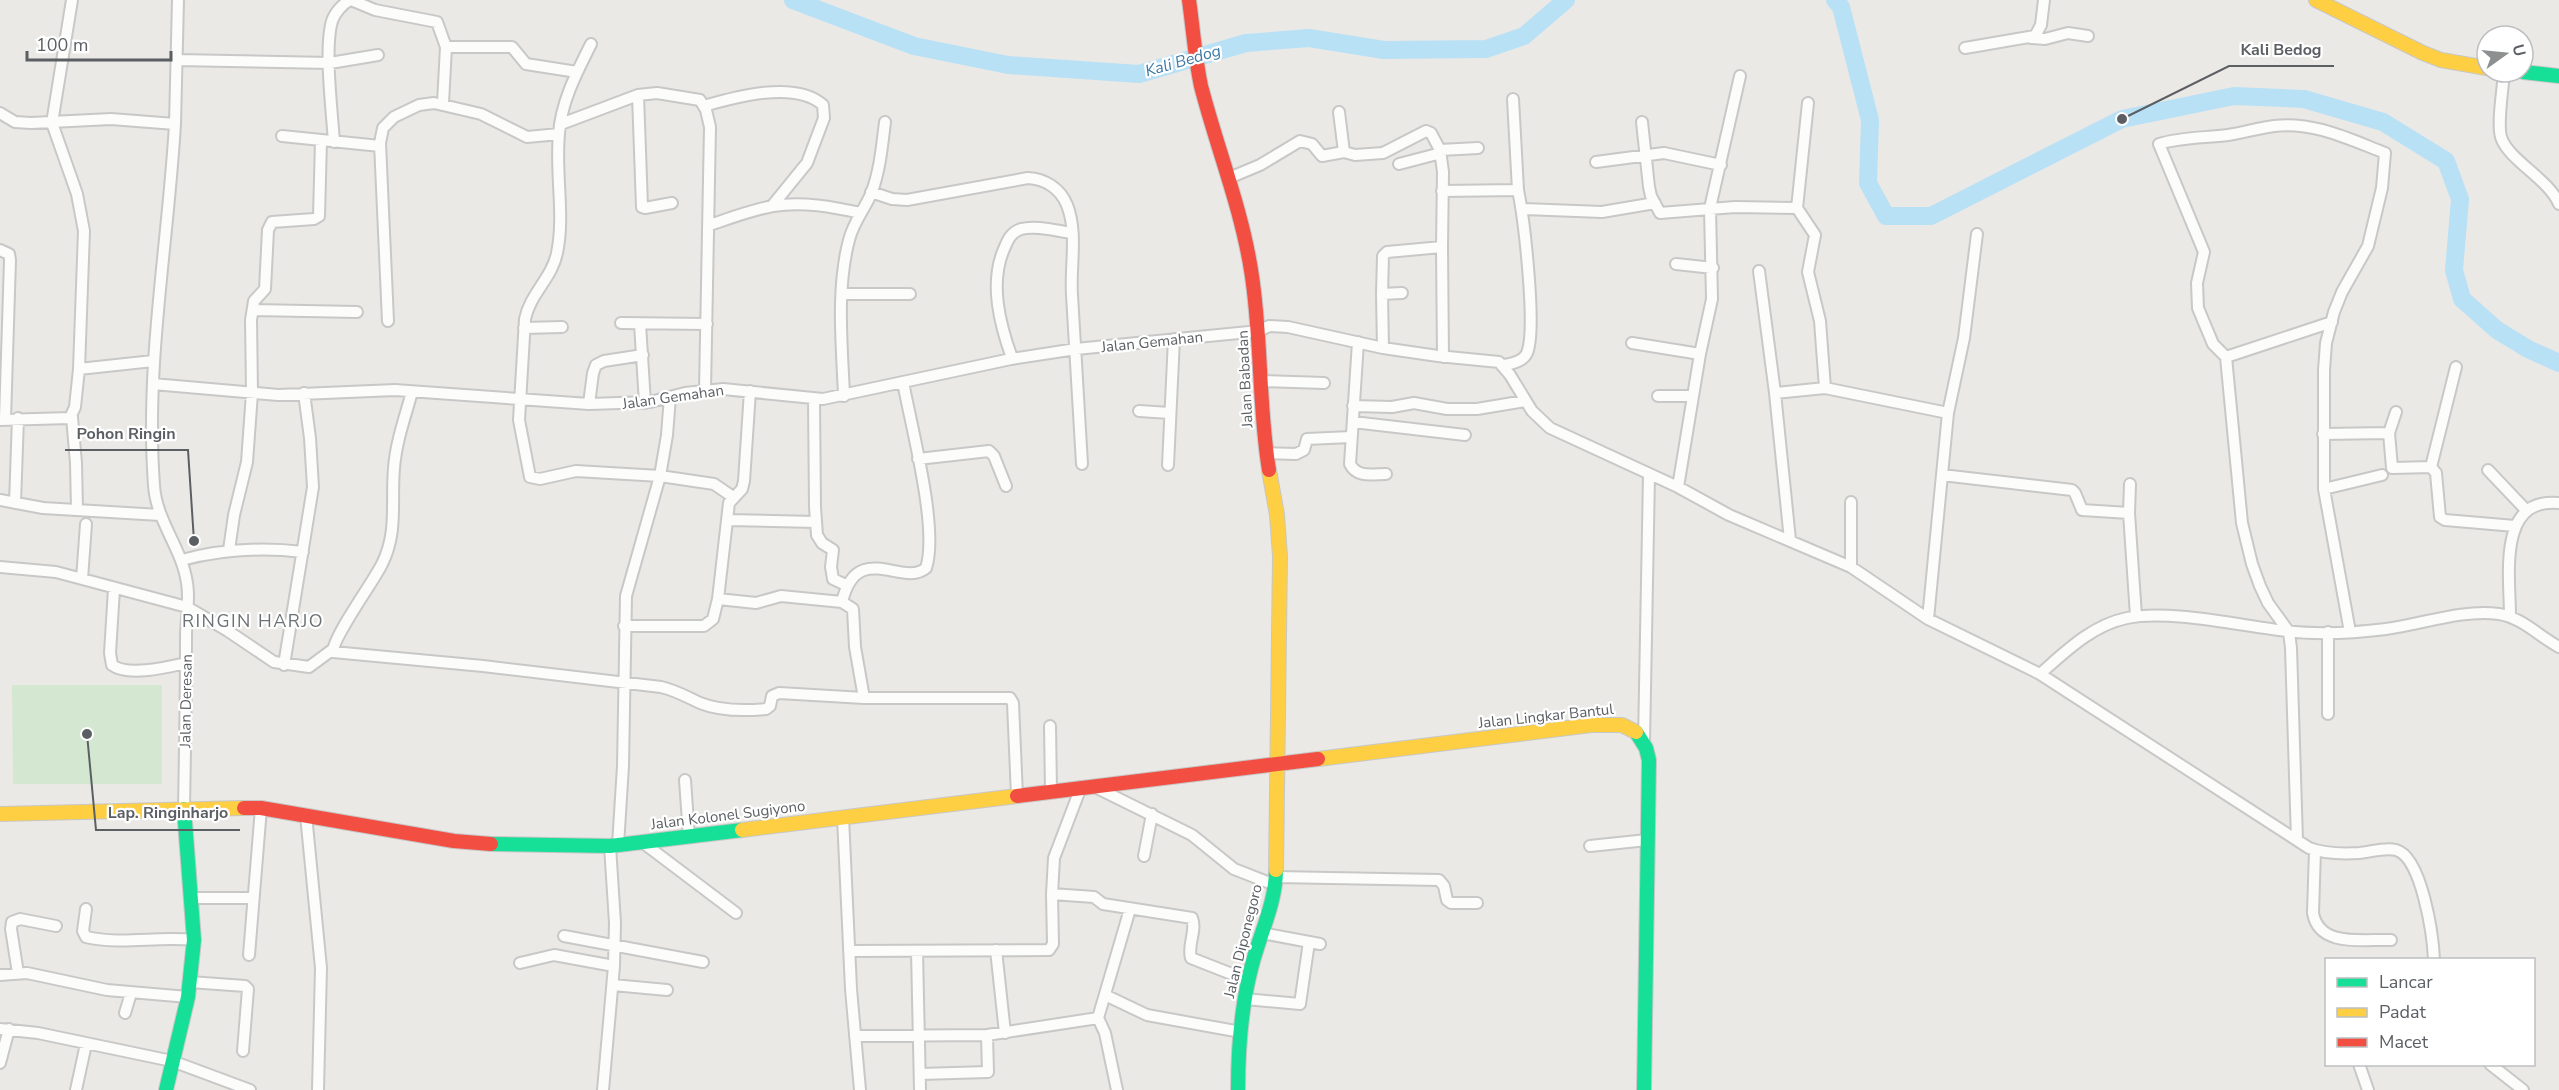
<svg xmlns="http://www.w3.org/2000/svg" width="2559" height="1090" viewBox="0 0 2559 1090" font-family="'Nunito Sans',sans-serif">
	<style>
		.pitch { fill: #d4e7d0 }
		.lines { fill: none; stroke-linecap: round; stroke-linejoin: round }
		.river { stroke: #b9e1f6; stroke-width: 18 }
		.street-casing { stroke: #c7c8c7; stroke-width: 14 }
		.fast-casing { stroke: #c7c7c7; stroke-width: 16 }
		.slow-casing { stroke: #c7c7c7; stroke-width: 16 }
		.jam-casing { stroke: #c7c7c7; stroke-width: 16 }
		.street { stroke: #fcfcfb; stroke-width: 10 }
		.fast { stroke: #16e098; stroke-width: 14 }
		.slow { stroke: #ffcf43; stroke-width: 14 }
		.jam { stroke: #f24e42; stroke-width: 14 }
		.labels { text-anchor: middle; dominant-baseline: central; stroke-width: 4.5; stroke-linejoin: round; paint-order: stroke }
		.street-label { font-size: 15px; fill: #5b5f63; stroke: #fff }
		.water-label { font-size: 16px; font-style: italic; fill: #3e79a6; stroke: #fff }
		.quarter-label { font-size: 18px; letter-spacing: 1.5px; fill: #6c7175; stroke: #fff }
		.leader { fill: none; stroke: #5b5f63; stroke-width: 2 }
		.callout-dot { fill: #5b5f63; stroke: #fff; stroke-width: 2 }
		.callout-label { font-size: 16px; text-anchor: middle; font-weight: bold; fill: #5b5f63; stroke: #fff; stroke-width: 4.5; stroke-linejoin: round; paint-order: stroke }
	</style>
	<rect width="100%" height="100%" fill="#ebe9e5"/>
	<path class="pitch" d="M12,685H162V784H13Z"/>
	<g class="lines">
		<path class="river" d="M793,0L914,46L1008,65L1139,74L1246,43L1309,38L1384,50L1486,49L1524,36L1566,0
			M1835,0L1841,7L1870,120L1868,183L1886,216H1931L2122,119L2234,96L2304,99L2383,122L2446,161L2460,199L2454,270L2462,299L2497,330L2528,349L2559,363"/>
		<defs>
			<path id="street" d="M72,0L52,123L77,194L84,231L79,369
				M351,0L375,10L437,22L446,47L443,103
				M2031,38L2045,39L2068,33L2088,36
				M591,44C577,72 561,102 559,134C555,173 565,215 557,253C552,278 530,294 525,319L519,420L530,477L540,479L576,471L660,476L714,484L733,497
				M446,47H512L526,64L577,72
				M1965,48L2035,36L2041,25L2044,0
				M177,60L330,63L378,55
				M2504,72C2503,89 2497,122 2501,137C2508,160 2549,179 2559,204
				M638,95L642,207L645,208L672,203
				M1513,99L1518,190
				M704,106C735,97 795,80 823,105L824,118L807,163L772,206
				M1339,112L1344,152
				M0,113L15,122L31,123L111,119L175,124C168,245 145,364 154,485C156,521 182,548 187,583C190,600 186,620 186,637C186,695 185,752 184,809
				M1642,122L1649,187L1651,196L1660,213L1735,207L1797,208
				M175,124L178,0
				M561,124L638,95L657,93L700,100L706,110L710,127L705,390
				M282,136L380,146
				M334,142C332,111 324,48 332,21C335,12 343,4 350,0
				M1596,162L1664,153L1721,165
				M1399,164L1441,153
				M1229,178L1260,165L1300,141L1312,144L1322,156L1344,152L1355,155L1383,153L1426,131L1431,133L1440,150L1478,148
				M1442,191L1518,190C1524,219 1537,329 1527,353C1523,362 1511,364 1503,365
				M871,192L892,199L907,200L1028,178C1045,179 1060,188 1067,205C1078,233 1070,266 1072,295C1075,352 1079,408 1082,464
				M1522,209L1602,212L1655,203
				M710,225C730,218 751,210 773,206C803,201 832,207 861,213
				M1442,247L1443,357
				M0,250L9,254L10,260L5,419
				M1676,264L1713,268
				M1759,271L1775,393L1790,540
				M843,294H910
				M1382,294L1383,256L1387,252L1442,247L1443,172L1440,150
				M253,310L357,312
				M388,321L380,143L383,128L394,117L419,105L434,103L481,114L527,137L559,134
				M621,323L707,324
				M640,324L645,403
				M524,328L562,327
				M1358,342L1350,464C1357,478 1372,474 1386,474
				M1632,343L1700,354
				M1383,348L1382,294L1402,293
				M2226,357L2213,344L2198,308L2197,283L2204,252L2159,144C2182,137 2205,138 2228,135C2243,133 2258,128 2274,126C2313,121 2349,139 2385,153L2382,188L2368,246L2342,292L2334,312L2326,343L2324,370V489L2350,632
				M1012,358C1000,325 989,283 1004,249C1008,240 1010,233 1021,229C1036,225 1057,231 1072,233
				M2456,367L2431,467L2436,473L2440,517L2445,520L2515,526
				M1260,381L1324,383
				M153,384L278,395L395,390L589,404L650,402L685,393L723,389L823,399L1011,359L1076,349L1259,331L1269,326L1288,327L1383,348L1438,356L1499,362L1510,375L1532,411L1550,428L1678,487L1729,515L1851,567L1928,619L2040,674L2309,848C2325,854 2342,854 2359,853C2371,852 2385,847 2396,850C2422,857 2433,936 2434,960
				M1825,388L1948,413
				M412,392C405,417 396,442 394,468C391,502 398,532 382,564C374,581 332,638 333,652L483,666L661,687C675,690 687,697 700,703C720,711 745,711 766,709L770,706L772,696L779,693L864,698H1010L1013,703L1017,796
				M1775,393L1825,388L1820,321L1808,272L1815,235L1797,208L1808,103
				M844,396C842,345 836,289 849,240C853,223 864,210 871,194C880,171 882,146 885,122
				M1658,396H1693
				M814,399L815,507L817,535L822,543L833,550L831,567L833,579L846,585
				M589,404L593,373L596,365L604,361L643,355
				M1353,406L1392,407L1414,403L1447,409H1477L1525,401
				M1139,411L1170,413
				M2396,412L2389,433L2392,468L2431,467
				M72,417L76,463L77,509
				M0,420L70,418L75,407L79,369L153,361
				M1353,422L1465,435
				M2323,434L2389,433
				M1266,453L1296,454L1304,450L1307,439L1351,437
				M918,459L989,451L994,456L1006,486
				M1168,465L1174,339
				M2488,470L2526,510
				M1942,475L2072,490L2075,493L2082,510L2129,513
				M2130,484L2129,513L2136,616
				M1678,487L1700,354L1712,299L1710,208L1740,76
				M2324,489L2382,475
				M0,500L43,508L160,515
				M15,503L18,418
				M727,520L816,522
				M229,550L234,515L247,462L252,393L251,320L254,301L265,289L268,230L272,222L314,219L319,216L321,141
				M182,560C223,549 261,547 303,552
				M0,567L56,572L187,607L228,631L274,662L309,667L332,650
				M1851,567V502
				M82,579L86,524
				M114,589L110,653L112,665C128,677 168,667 186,663
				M718,599L756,603L781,596L842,602C857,539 903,588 926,568C939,529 911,426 903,382
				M842,602L853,609L855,647L864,698
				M2510,616C2510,576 2497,497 2559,503
				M1928,619L1948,413L1964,338L1977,234
				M624,626H704L713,619L718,599L729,503L742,489L744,481L750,391
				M284,665L313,487L310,438L304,393
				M2040,674C2065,652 2092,625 2127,618C2168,609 2242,626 2286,631C2318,635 2354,633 2386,629C2423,624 2462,609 2499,614C2521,617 2540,637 2559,647
				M2328,714V632
				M1050,726L1051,790
				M1644,742L1649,475
				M685,780L689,836
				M1095,787L1192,835L1234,869L1275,885
				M306,815L321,968L318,1090
				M843,817L851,989L860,1090
				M2297,840L2291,648L2289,632L2268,603L2260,586L2252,564L2242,523L2226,357L2332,322
				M642,842L736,913
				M618,845L623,766L626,596L660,476L667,435L670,397
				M1590,846L1647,840
				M2315,850L2313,913C2319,948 2364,939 2391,940
				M1144,856L1152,814
				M1276,877L1439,880L1444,886L1447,900L1451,903H1477
				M1052,894L1094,897L1103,904L1192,918C1197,931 1187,945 1191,958L1247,980
				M192,898H252
				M86,909L83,931L86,937C122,945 157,936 194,940
				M1262,933L1320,944
				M564,936L703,962
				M996,950L1005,1033
				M849,951L1049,950L1053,944L1052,894L1054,858L1081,787
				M917,951L920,1090
				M249,955L261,808
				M520,963L554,955L614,966
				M18,973L11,929L12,922L20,919L56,926
				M0,975L27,973L107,990L188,997
				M190,982L245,986L248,989L243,1051
				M613,985L667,990
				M1105,995L1147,1015L1241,1032
				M1245,999L1300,1004L1309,942
				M125,1013L131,993
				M0,1029L38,1033L172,1061L250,1090
				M855,1036L987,1035L1098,1018
				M0,1063L9,1029
				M2359,1064L2368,1090
				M2490,1064L2523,1090
				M920,1074L988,1072L987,1035
				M76,1090L86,1044
				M603,1090L614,966L615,923L610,846
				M1117,1090L1105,1033L1098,1018L1130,909"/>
			<path id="fast" d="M2523,72L2559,76
				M1636,732L1646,748L1649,760L1644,1090
				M491,844L610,846L742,830
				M166,1090L188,997L194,940L184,809
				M1238,1090C1238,1048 1241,1006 1252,965C1260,934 1276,902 1276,870"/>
			<path id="slow" d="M2316,0L2423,53L2441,60L2487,68
				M1269,470L1277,515L1280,556L1276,870
				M1318,759L1591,725H1622L1636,732
				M0,814L244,808
				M742,830L1017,796"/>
			<path id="jam" d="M1189,0C1193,28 1195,58 1201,86C1217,148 1241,207 1251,270C1262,336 1258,404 1269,470
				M1017,796L1318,759
				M244,808H261L454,841L491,844"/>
		</defs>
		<use href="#street" class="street-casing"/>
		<use href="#fast" class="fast-casing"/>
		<use href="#slow" class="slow-casing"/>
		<use href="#jam" class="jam-casing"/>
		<use href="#street" class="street"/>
		<use href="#fast" class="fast"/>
		<use href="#slow" class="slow"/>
		<use href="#jam" class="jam"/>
	</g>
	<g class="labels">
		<g class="street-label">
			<text transform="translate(1152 342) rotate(-6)">Jalan Gemahan</text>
			<text transform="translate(1245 379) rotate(-93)">Jalan Babadan</text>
			<text transform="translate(673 397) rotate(-8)">Jalan Gemahan</text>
			<text transform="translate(186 701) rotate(-89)">Jalan Deresan</text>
			<text transform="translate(1546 716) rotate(-6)">Jalan Lingkar Bantul</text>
			<text transform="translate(728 815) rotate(-7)">Jalan Kolonel Sugiyono</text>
			<text transform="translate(1243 941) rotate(-76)">Jalan Diponegoro</text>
		</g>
		<g class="water-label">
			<text transform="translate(1183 61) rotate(-16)">Kali Bedog</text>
		</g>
		<g class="quarter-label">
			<text x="253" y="621">RINGIN HARJO</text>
		</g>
	</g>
	<path class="leader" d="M2122 119L2229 66H2334M194 541L188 450H65M87 734L96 830H240"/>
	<g class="callout-dot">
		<circle cx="2122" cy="119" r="6"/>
		<circle cx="194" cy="541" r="6"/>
		<circle cx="87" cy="734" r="6"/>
	</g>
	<g class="callout-label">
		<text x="2281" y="55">Kali Bedog</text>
		<text x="126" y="439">Pohon Ringin</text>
		<text x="168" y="818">Lap. Ringinharjo</text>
	</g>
	<rect x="2325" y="958" width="210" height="108" fill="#ffffff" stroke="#bdbfc1" stroke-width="1.5"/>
	<rect x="2337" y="978" width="30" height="9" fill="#16e098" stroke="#bdbfc1" stroke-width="1.5"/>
	<text x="2379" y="988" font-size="18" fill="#5b5f63">Lancar</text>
	<rect x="2337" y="1008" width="30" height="9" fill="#ffcf43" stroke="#bdbfc1" stroke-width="1.5"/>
	<text x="2379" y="1018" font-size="18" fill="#5b5f63">Padat</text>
	<rect x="2337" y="1038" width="30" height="9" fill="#f24e42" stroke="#bdbfc1" stroke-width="1.5"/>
	<text x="2379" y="1048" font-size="18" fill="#5b5f63">Macet</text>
	<g transform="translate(2505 54) rotate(75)"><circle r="28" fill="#ffffff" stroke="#bdbfc1" stroke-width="1.5"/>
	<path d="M0-4.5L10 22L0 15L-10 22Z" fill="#8d8f90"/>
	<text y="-9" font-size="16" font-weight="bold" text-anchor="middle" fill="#5b5f63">U</text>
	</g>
	<path d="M27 51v9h144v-9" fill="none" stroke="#5b5f63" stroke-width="3"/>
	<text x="36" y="51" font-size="18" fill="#5b5f63" stroke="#ffffff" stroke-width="4.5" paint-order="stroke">100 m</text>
</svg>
